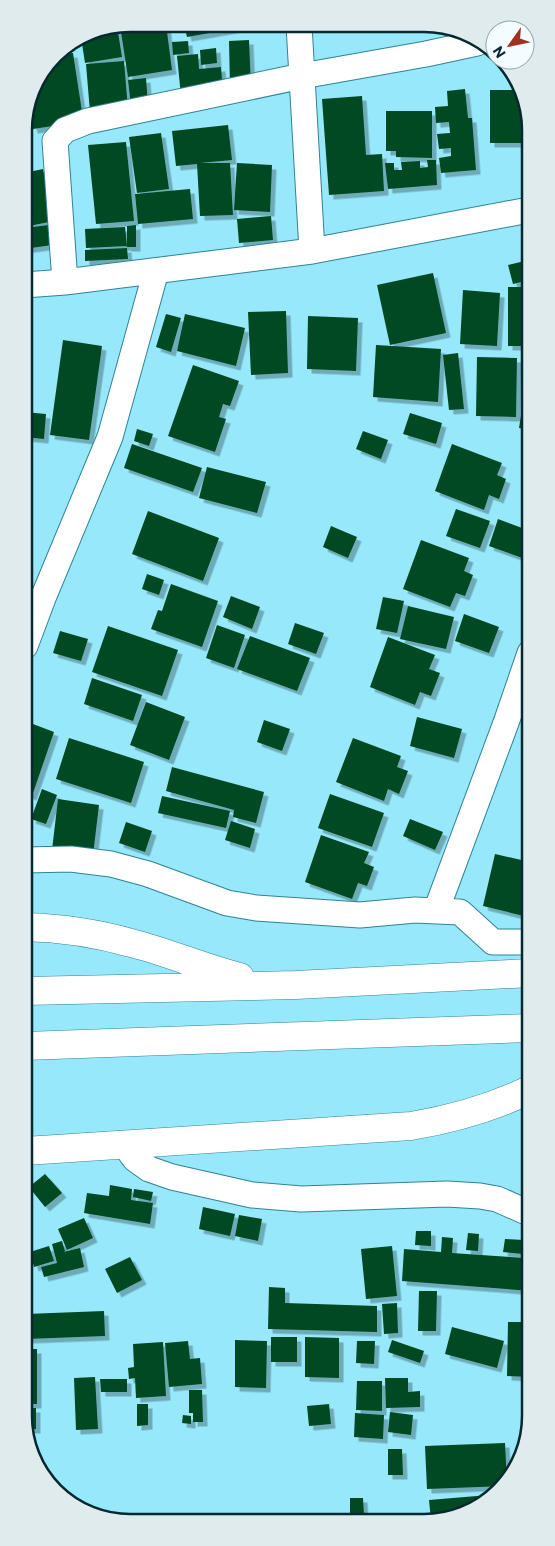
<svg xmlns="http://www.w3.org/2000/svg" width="555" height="1546" viewBox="0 0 555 1546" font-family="Commissioner,sans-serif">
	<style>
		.building { fill: #034824; filter: url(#shadow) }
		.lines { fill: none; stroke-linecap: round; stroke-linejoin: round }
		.minor-casing { stroke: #2e8494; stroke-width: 27 }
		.highway-casing { stroke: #2e8494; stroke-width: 29 }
		.minor { stroke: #fff; stroke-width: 25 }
		.highway { stroke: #fff; stroke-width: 28 }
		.rim { fill: none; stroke: #052930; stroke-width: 2.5 }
	</style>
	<defs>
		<filter id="shadow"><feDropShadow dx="4.5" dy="4.5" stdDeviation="0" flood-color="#0004"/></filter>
	</defs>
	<rect width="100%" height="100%" fill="#96e8fa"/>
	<path class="building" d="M130,24H166L172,70L128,77L120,26Z
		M184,24H237L238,28L187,37Z
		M117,26L122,57L85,63L81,37L90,32Z
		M249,40L251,86L230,87L229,41Z
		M188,41L189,53L173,55L172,42Z
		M216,48L217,63L201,65L200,50Z
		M73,53L83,118L66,124L33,129L29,104L35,83L56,55Z
		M198,54L199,69L221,67L223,92L181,96L177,56Z
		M124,61L128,109L90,112L86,64Z
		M146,78L148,104L131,106L128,80Z
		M465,89L468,118H472L476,170L441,173L439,158L451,156V148L439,149L437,134L450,133L449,122L436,123L435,107L448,106L447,91Z
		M490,90H519L529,109V134H522V143H490Z
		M362,96L366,155L382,154L384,191L329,195L322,99Z
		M386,111H432V158L396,157V151H386Z
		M228,125L232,160L200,163H230L233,215L200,216L197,164L176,166L172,131Z
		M161,133L169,189L137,193L129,137Z
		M126,142L134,221L96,224L88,145Z
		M427,160H436L437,185L388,189L385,163H394V170H402L401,162L420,161V168L428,167Z
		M237,163L272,165L270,212L234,210Z
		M43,169L54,221L24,227V173Z
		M190,189L193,219L138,224L135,194Z
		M271,216L273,240L239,243L237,219Z
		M49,225L52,245L24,249V228Z
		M136,225V247H127V226Z
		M125,227L127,246L86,248L85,229Z
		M127,248L128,259L85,261V250Z
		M529,260V280L513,284L508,265Z
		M433,273L446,333L390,345L377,285Z
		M508,287H529V346H508Z
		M463,290L500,293L497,346L460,344Z
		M286,311L288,373L251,375L248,312Z
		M166,314L181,318L171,352L156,347Z
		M185,314L245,328L236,366L177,351Z
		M308,316L358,318L356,371L307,369Z
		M63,340L102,346L89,440L50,435Z
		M376,345L441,349L438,402L373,397Z
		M458,353L464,409L449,410L443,355Z
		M477,357L517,358L516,417L476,416Z
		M193,365L239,381L230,406L223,404L219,417L226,419L215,452L168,436Z
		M523,403L530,404V430L519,428Z
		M24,412L46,414L44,439L24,437Z
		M410,413L442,423L436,444L403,434Z
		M137,429L153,434L149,446L134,441Z
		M363,431L388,440L381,459L356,449Z
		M132,444L202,468L193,492L124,468Z
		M452,444L502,463L497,475L506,479L499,499L489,495L484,510L435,491Z
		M207,467L266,482L257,513L199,498Z
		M456,509L490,521L480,548L446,536Z
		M148,511L219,538L203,581L132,554Z
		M498,519L530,531V554L528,560L489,546Z
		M331,526L357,537L348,558L323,547Z
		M421,540L469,558L464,571L473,575L465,596L456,593L450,607L403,589Z
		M147,574L164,580L159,595L142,589Z
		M171,584L218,601L202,647L151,629L158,610L162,611Z
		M231,596L260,607L252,629L223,617Z
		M383,597L404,601L397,633L376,629Z
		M408,606L454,617L446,649L400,639Z
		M464,614L499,627L489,653L455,641Z
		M295,623L324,633L316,654L288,644Z
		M217,625L245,635L234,668L206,658Z
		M108,626L178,650L162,696L92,672Z
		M60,631L88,639L81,661L53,653Z
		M250,636L310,658L297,691L237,669Z
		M388,637L435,655L429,669L440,673L431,696L420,692L415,705L370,687Z
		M92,678L142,695L133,721L84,704Z
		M146,702L185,717L169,760L130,745Z
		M417,717L462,729L454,758L410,746Z
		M264,720L290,729L282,751L257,742Z
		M25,721L54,732L32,796L25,793Z
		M69,738L144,762L131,803L56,779Z
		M353,738L401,756L397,767L408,771L399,794L388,789L384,801L336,782Z
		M172,767L264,792L256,823L233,817L234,810L166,791Z
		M42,789L57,795L46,824L31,819Z
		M330,794L384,813L372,847L318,828Z
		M162,796L230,811L226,828L158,813Z
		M58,799L99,805L93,855L52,850Z
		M410,819L443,832L435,850L403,836Z
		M231,821L255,829L250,848L225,840Z
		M126,822L152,831L145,852L119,843Z
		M321,835L369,852L364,863L374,867L367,886L358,883L352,899L305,882Z
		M495,854L530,862V908L528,917L483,906Z
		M45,1174L62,1193L45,1207L29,1187Z
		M110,1185L132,1189L131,1200L153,1203L150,1224L84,1213L87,1193L109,1196Z
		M134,1189L153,1192L151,1201L133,1197Z
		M203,1207L235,1214L230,1236L199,1229Z
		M239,1215L262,1219L258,1241L235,1236Z
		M84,1218L93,1238L67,1250L58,1229Z
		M416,1231H431V1246L415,1245Z
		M468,1233L479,1234L478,1251L466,1250Z
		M527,1236H531V1291L402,1281L404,1249L441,1252L442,1237L453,1238L452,1253L525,1258Z
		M505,1239L524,1240L523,1254L503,1252Z
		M62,1241L65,1251L63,1252L80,1248L84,1267L44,1277L41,1267L57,1263L52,1244Z
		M49,1246L54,1261L34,1267L30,1252Z
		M392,1246L397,1296L366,1299L361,1249Z
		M130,1257L142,1280L117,1293L105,1269Z
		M269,1287L285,1288V1303L377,1306V1332L268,1329Z
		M419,1291H437L436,1331H418Z
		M397,1303L398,1333L384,1334L382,1304Z
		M104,1311L105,1336L26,1339V1314Z
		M508,1322H531V1377L507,1376Z
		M452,1327L504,1341L497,1368L445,1354Z
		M271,1337H297V1362H271Z
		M305,1337L339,1338V1378L305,1377Z
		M235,1340L267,1341L266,1388L235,1387Z
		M392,1340L424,1351L420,1363L388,1352Z
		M188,1341L190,1359L200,1358L202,1384L169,1387L165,1343Z
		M357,1341H375L374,1364L356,1363Z
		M163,1342L166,1396L136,1398L135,1378L129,1379L128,1368L134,1367L133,1344Z
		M26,1349H37V1404H26Z
		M95,1377L98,1429L76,1430L74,1378Z
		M385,1378H408V1392L420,1391V1407L386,1408Z
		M100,1379H127V1392H101Z
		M357,1381H382V1411L356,1410Z
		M189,1390H202L203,1422H193V1413H189Z
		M137,1404H148V1425L137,1426Z
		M329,1404L331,1424L309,1426L307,1406Z
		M26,1408H36V1429H26Z
		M390,1412L413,1415L411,1435L388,1432Z
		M355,1413L384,1415L383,1439L354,1437Z
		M183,1415L191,1416V1424L182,1423Z
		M505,1443L507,1482L505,1486L427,1489L425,1446Z
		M388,1449H402L403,1475H388Z
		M489,1495L446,1520H431L429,1500Z
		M350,1498H363L364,1515H350Z
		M424,1516V1520H396L395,1519Z"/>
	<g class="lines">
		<defs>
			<path id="minor" d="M299,25L312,251
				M65,282L55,141L65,130L88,121L302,76L426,54L477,43
				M24,285L65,282L312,251L529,210
				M25,646L43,598L110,437L156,271
				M25,860L71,859L111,864L148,874L227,903L256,908L360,915L415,910L460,912L493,942H530
				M436,911L507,720L530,653
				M124,1144L135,1159L149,1169L172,1177L252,1195L301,1199L447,1194L480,1196L497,1199L531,1214"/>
			<path id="highway" d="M25,927C61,928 96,933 131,943C168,952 203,968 240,977
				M25,991L296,985L530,973
				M25,1046L530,1028
				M25,1151L411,1126C453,1119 492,1108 531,1089"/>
		</defs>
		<use href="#minor" class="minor-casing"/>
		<use href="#highway" class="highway-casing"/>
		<use href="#minor" class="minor"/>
		<use href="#highway" class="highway"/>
	</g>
	<path d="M0 0H555V1546H0ZM130 32H424A98 98 0 0 1 522 130V1416A98 98 0 0 1 424 1514H130A98 98 0 0 1 32 1416V130A98 98 0 0 1 130 32Z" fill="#e0ebee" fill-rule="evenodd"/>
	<path class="rim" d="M130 32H424A98 98 0 0 1 522 130V1416A98 98 0 0 1 424 1514H130A98 98 0 0 1 32 1416V130A98 98 0 0 1 130 32Z"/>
	<g transform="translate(510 45) rotate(237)"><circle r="24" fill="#f3fcfe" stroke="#94a8ac"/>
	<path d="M0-4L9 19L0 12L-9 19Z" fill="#9c331e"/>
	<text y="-8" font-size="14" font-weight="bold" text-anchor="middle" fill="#052930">N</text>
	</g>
</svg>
